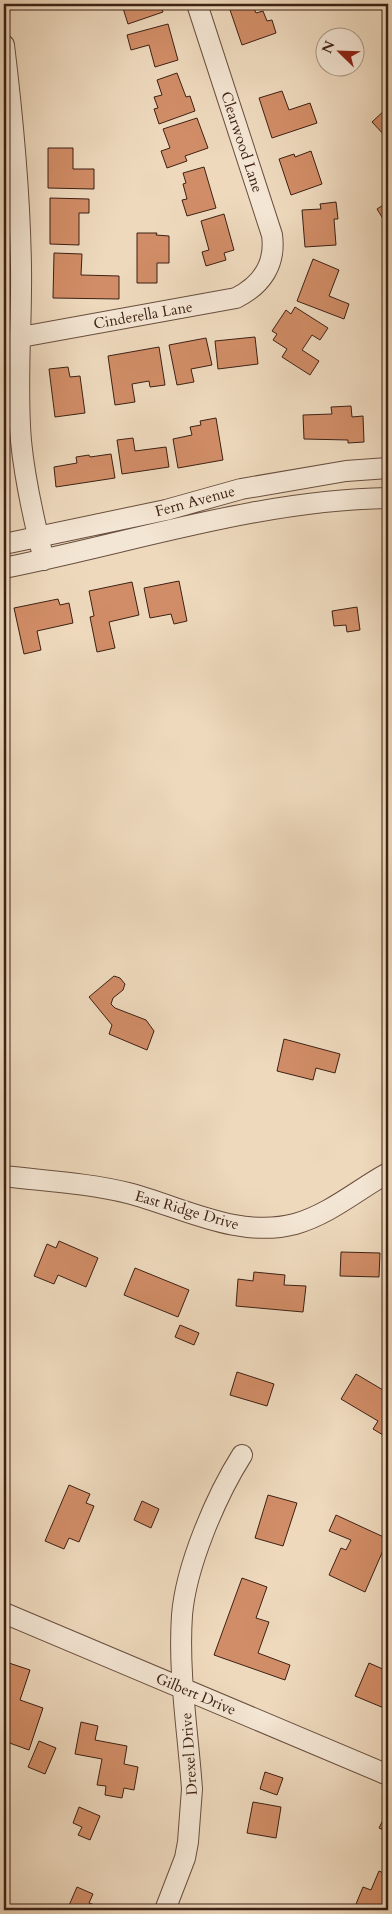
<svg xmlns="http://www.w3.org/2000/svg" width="392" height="1914" viewBox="0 0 392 1914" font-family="Cardo,serif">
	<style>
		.building { fill: #d18d67; stroke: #3d2114 }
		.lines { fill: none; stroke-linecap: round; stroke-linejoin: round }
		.minor-casing { stroke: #694f3e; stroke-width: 22 }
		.minor { stroke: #f4e6d4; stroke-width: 20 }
		.labels { text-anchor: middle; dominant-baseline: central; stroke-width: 4; stroke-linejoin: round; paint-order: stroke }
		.street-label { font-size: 15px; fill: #3d2114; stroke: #f4e6d4 }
	</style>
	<rect width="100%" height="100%" fill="#eed9bd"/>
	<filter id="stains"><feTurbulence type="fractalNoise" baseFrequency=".004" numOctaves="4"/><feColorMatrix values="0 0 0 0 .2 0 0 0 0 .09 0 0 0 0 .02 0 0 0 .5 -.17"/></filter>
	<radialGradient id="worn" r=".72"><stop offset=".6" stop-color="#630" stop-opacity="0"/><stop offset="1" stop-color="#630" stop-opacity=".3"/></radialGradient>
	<path class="building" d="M123,4H160L163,12L128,24L122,5Z
		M228,4H252L256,13L263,11L267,21L272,20L276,33L242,45Z
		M168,24L178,60L155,67L149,45L131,50L127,35Z
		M177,73L186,97L190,96L195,111L159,124L154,109L158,108L154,97L162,95L157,80Z
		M282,91L289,110L310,103L317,123L272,138L259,98Z
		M388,107V139L372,122Z
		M197,118L208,148L185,156L187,161L167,168L161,151L170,148L163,129Z
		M48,148H73V169H94V189L48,188Z
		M311,151L322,184L291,195L279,159L294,154L295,157Z
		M204,167L216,208L187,216L182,200L187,199L183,184L186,183L183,173Z
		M50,198L89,199V213H79V245L50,244Z
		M336,202L338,219H334L336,245L305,247L302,210L321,209L320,204Z
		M388,202V220L385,222L377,209Z
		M224,214L234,250L224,253L226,260L206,266L202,252L209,250L201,221Z
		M137,233H157L156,235L169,236V263H157V283H137Z
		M54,253L82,254L81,275L119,276V299L53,298Z
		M313,259L339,270L329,296L349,304L344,319L297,301Z
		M388,284V297L382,293Z
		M295,307L328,328L320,340L312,335L302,350L319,361L310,375L282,357L287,349L273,340L277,334L272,331L286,310L291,314Z
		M255,337L258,364L218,369L215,341Z
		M206,338L212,365L191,369L194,382L177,385L169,345Z
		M159,347L165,385L150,387L149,381L132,384L135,402L115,405L108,356Z
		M68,367L70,377L80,376L85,413L55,417L49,369Z
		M351,406L352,417L363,416L364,442L348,443V440L304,439L303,415L332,414L331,407Z
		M216,418L223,460L178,468L173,439L192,435L190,427L201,425L200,421Z
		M133,438L135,451L166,447L169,467L122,474L117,440Z
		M111,454L115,478L56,487L54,467L77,463L76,457L89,455L90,457Z
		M179,581L187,621L174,624L171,614L150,618L144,588Z
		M132,582L139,615L109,622L115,648L97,652L90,617L94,616L89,591Z
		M58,599L60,605L69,603L73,623L37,631L41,650L24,654L14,608Z
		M357,607L360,630L347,632L346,625L334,626L332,611Z
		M4,612L9,637L4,638Z
		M114,976L120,978L125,984L123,990L113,998L111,1004L115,1008L146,1020L154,1031L147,1050L109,1034L112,1025L89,997Z
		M284,1039L340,1054L335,1073L316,1068L313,1080L277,1071Z
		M59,1241L98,1258L86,1287L58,1275L54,1284L34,1276L47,1244L56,1248Z
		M341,1252L380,1253L379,1277L340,1276Z
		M135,1268L189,1290L178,1317L124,1295Z
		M254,1272L285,1275L284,1285L306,1286L303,1312L236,1306L238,1279L253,1281Z
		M180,1325L199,1333L194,1345L175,1337Z
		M237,1372L274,1384L267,1406L230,1395Z
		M356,1374L388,1393V1438L373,1429L378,1421L341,1399Z
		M69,1485L90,1494L86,1503L94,1506L79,1542L69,1538L64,1549L45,1541Z
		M268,1495L297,1503L283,1546L255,1538Z
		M142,1501L159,1509L151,1528L134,1520Z
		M336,1515L388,1539L365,1592L329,1575L341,1548L346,1550L351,1540L329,1531Z
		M242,1578L267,1587L256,1618L269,1622L258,1653L290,1665L285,1680L214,1655Z
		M9,1663L30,1670L20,1700L43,1708L29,1750L4,1741L8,1722L4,1721V1680Z
		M369,1663L385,1670L382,1677L388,1680V1698L384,1708L355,1696Z
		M81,1722L98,1726L95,1740L127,1746L124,1764L138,1767L134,1790L124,1788L122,1798L105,1795L106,1786L97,1785L102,1759L75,1754Z
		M39,1741L56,1748L45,1774L28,1767Z
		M265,1772L283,1778L277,1795L260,1789Z
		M253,1802L281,1807L276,1838L247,1833Z
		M79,1807L100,1816L90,1840L78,1835L82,1827L73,1823Z
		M387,1812H388V1832L379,1828Z
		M379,1871L388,1875V1906L386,1910H358L354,1909L363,1887L371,1890Z
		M77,1887L93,1894L89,1903L98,1906L96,1910H67Z"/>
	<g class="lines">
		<defs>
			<path id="minor" d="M4,45C13,119 20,193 21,268C22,325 16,384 21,441C25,482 34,521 44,560
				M21,337L236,298C262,285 276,264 272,235L197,4
				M4,544L166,510L241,489L346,471L388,468
				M4,568C130,543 258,500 388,498
				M4,1176C45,1181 88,1183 128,1193C182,1207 238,1239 295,1224C330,1214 357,1190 388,1173
				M4,1613L388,1775
				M165,1910L185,1858L188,1842L192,1789C188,1732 178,1673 182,1615C186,1566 216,1496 242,1455"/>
		</defs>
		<use href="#minor" class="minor-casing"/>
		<use href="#minor" class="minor"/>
	</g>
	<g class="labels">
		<g class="street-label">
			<text transform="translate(242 142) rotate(72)">Clearwood Lane</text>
			<text transform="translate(143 315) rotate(-10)">Cinderella Lane</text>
			<text transform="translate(195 501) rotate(-15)">Fern Avenue</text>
			<text transform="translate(187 1210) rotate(16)">East Ridge Drive</text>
			<text transform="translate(196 1694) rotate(23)">Gilbert Drive</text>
			<text transform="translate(189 1754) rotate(-94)">Drexel Drive</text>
		</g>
	</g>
	<rect width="392" height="1914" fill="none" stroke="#eed9bd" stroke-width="20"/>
	<rect x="5" y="5" width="382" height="1904" fill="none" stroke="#3d2114" stroke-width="2.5"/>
	<rect x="10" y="10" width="372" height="1894" fill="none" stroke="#3d2114"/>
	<g transform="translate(340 52) rotate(293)"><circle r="24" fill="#f4e6d4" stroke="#ab9787"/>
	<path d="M0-4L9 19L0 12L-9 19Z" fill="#8f2418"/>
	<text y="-8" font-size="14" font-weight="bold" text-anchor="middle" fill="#3d2114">N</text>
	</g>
	<rect width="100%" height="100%" filter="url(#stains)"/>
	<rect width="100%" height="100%" fill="url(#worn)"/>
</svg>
